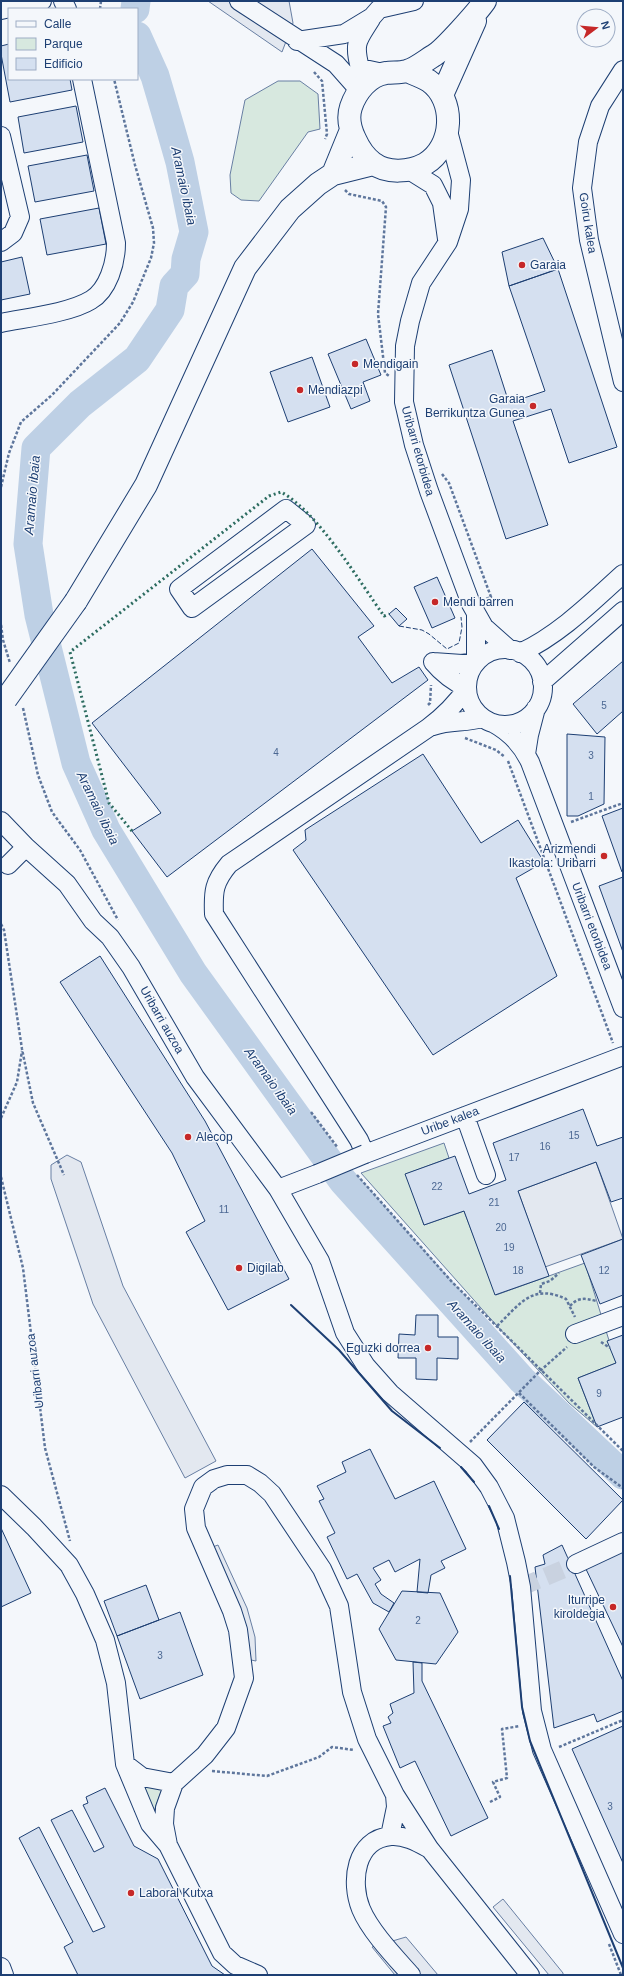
<svg xmlns="http://www.w3.org/2000/svg" width="624" height="1976" viewBox="0 0 624 1976" font-family="Helvetica,sans-serif">
	<style>
		.green { fill: #d7e8df; stroke: #687fa3 }
		.parking { fill: #e3e8f0; stroke: #687fa3 }
		.lines { fill: none; stroke-linecap: round; stroke-linejoin: round }
		.river { stroke: #bed0e5; stroke-width: 29 }
		.building { fill: #d5e0f0; stroke: #1d3f73 }
		.minor-tunnel { stroke: #c9d2e0; stroke-width: 18; stroke-dasharray: 18 9; stroke-linecap: butt }
		.minor-casing { stroke: #1d3f73; stroke-width: 20 }
		.major-casing { stroke: #1d3f73; stroke-width: 24 }
		.path { stroke: #5e769c; stroke-width: 2.5; stroke-dasharray: 3 2; stroke-linecap: butt }
		.minor { stroke: #f4f7fb; stroke-width: 18 }
		.major { stroke: #f4f7fb; stroke-width: 22 }
		.minor-bridge-casing { stroke: #1d3f73; stroke-width: 20; stroke-linecap: butt }
		.major-bridge-casing { stroke: #1d3f73; stroke-width: 24; stroke-linecap: butt }
		.minor-bridge { stroke: #f4f7fb; stroke-width: 18 }
		.major-bridge { stroke: #f4f7fb; stroke-width: 22 }
		.hedge { stroke: #2c6c60; stroke-width: 3; stroke-dasharray: 2 3; stroke-linecap: butt }
		.fence { stroke: #1d3f73; stroke-width: 1; stroke-dasharray: 5 2; stroke-linecap: butt }
		.wall { stroke: #1d3f73; stroke-width: 2 }
		.poi-dot { fill: #c62828; stroke: #f4f7fb; stroke-width: 1.5 }
		.labels { text-anchor: middle; dominant-baseline: central; stroke-width: 3; stroke-linejoin: round; paint-order: stroke }
		.number-label { font-size: 10px; fill: #4b6792 }
		.street-label { font-size: 12px; fill: #1d3f73; stroke: #f4f7fb }
		.poi-label { font-size: 12px; fill: #1d3f73; stroke: #f4f7fb; text-anchor: start }
		.water-label { font-size: 13px; font-style: italic; fill: #1d3f73; stroke: #f4f7fb }
	</style>
	<rect width="100%" height="100%" fill="#f4f7fb"/>
	<path class="green" d="M278,81H300L318,94L320,129L308,132L259,201L241,200L231,193L230,175L245,100Z
		M444,1143L449,1158L406,1174L424,1225L464,1211L496,1295L585,1263L616,1363L578,1378L597,1427L569,1403L497,1326L361,1173Z
		M142,1785L162,1789L154,1811Z"/>
	<path class="parking" d="M208,1H289L293,23L282,52Z
		M67,1155L81,1162L123,1286L216,1461L185,1478L93,1304L51,1179V1165Z
		M596,1162L623,1239L545,1267L518,1191Z
		M218,1545L247,1608L255,1637L256,1661L246,1659L210,1548Z
		M503,1899L563,1973V1975H549L493,1907Z
		M406,1937L438,1975H395L372,1947Z"/>
	<g class="lines">
		<path class="river" d="M135,9L136,1
			M137,36L155,76L170,127L180,162L194,232L186,259L185,274L174,286L170,310L137,359L80,404L36,448L28,544L39,615L76,763L106,830L193,973L343,1181L522,1380L623,1475"/>
	</g>
	<path class="building" d="M9,44V79H70L72,90L10,102L1,54V46Z
		M76,106L83,142L24,153L18,117Z
		M87,155L94,191L35,202L28,166Z
		M99,208L106,244L47,255L40,219Z
		M543,238L558,269L509,286L502,252Z
		M22,257L30,294L1,300V262Z
		M558,269L617,447L569,463L551,409L513,421L548,525L506,539L449,365L492,350L509,403L545,391L509,286Z
		M366,339L381,375L363,382L370,401L351,409L328,354Z
		M312,357L330,407L288,422L270,372Z
		M312,549L374,626L358,637L392,683L419,667L428,680L167,877L132,831L161,813L92,723Z
		M437,577L455,618L432,628L414,587Z
		M396,608L407,619L399,626L389,614Z
		M623,661V711L597,734L573,704Z
		M567,734L605,737L604,804L578,816H567Z
		M423,754L481,843L518,820L544,862L516,878L557,976L433,1055L293,850L306,840L305,830Z
		M623,808V871L622,872L602,816Z
		M623,877V952L599,886Z
		M100,956L205,1121L289,1279L228,1310L186,1232L205,1221L172,1153L60,982Z
		M583,1109L597,1146L623,1137V1198L611,1202L596,1162L518,1191L549,1276L495,1295L464,1211L424,1225L405,1174L455,1156L469,1194L506,1180L493,1143Z
		M623,1239V1295L600,1304L581,1255Z
		M416,1315H438V1337H458V1359L437,1358V1380L416,1379V1358H398L399,1334L415,1335Z
		M623,1335V1417L597,1427L578,1378L616,1363L607,1341Z
		M524,1402L623,1500L586,1539L487,1440Z
		M370,1449L395,1499L434,1481L466,1549L441,1561L445,1568L431,1575L428,1593L417,1592L420,1559L395,1572L389,1560L373,1568L381,1580L375,1584L381,1594L394,1603L389,1612L373,1603L357,1574L347,1579L327,1537L335,1533L319,1501L324,1499L317,1486L346,1472L342,1462Z
		M1,1528L31,1593L1,1607Z
		M562,1545L623,1681V1711L597,1722L594,1714L554,1728L535,1567L545,1564L543,1555Z
		M623,1549V1647L585,1567Z
		M146,1585L159,1620L117,1636L104,1601Z
		M402,1591L440,1593L458,1632L436,1664L396,1660L379,1629Z
		M180,1612L203,1675L140,1699L117,1636Z
		M413,1662L422,1663V1681L488,1818L451,1836L415,1761L400,1768L383,1726L391,1723L388,1717L393,1713L390,1704L414,1693Z
		M623,1726V1863L572,1749Z
		M105,1788L134,1846L158,1859L212,1966L225,1975H78L64,1947L73,1942L19,1838L39,1827L93,1932L105,1927L51,1820L72,1810L94,1852L104,1847L83,1805L88,1803L86,1797Z"/>
	<g class="lines">
		<path class="minor-tunnel" d="M521,1587L576,1564"/>
		<defs>
			<path id="minor" d="M63,1L67,9
				M239,1L336,64L359,90
				M1,10L42,1
				M371,19C358,40 353,42 360,68L383,73
				M297,41L344,34L372,17L379,9L414,1
				M623,70L600,106L588,142L582,188L589,240L623,382
				M448,131L461,180L459,209L448,242L421,283L410,321L405,346L404,402L414,445L429,491L471,604L484,627L510,650
				M1,136L20,217L13,233L1,242
				M409,170L433,185L442,203L447,239
				M1,323C25,318 70,313 91,300C108,290 116,263 116,243L82,79
				M286,509L306,525L192,608L179,589Z
				M467 687a38 38 0 1 1 76 0a38 38 0 1 1-76 0Z
				M520,653C559,635 592,602 623,574
				M433,662C443,674 452,681 467,688C456,704 444,716 428,728L229,864C214,882 213,891 214,914L359,1140L365,1154L623,1056
				M433,662L462,664L476,662V615
				M542,682L623,611
				M493,723C510,732 522,745 530,762L623,1008
				M433,726C450,720 465,723 482,718
				M526,754L529,735L536,708
				M1,821L26,847L8,865
				M26,847L67,884L93,921L110,937L131,967L195,1077L278,1189L320,1261L345,1333L366,1366L390,1393L473,1465L489,1487L505,1518L516,1562L521,1587L532,1711L542,1750L623,1934
				M465,1116L486,1175
				M278,1189L317,1174
				M575,1334L623,1316
				M1,1495L34,1527L69,1565L85,1594L105,1640L116,1683L125,1764L150,1824L167,1844
				M576,1564L623,1542
				M125,1764L142,1777L174,1783
				M390,1836L396,1807L395,1795
				M1,1967L4,1975
				M258,1975L235,1965L222,1953L168,1845L164,1824L165,1808L174,1783L205,1755L226,1728L244,1678L238,1630L232,1611L196,1528L194,1509L203,1487L214,1479L227,1475H247L260,1483L272,1494L322,1569L339,1606L352,1692L367,1739L395,1795L429,1848L530,1975
				M411,1975C395,1957 370,1931 361,1909C350,1882 355,1839 391,1836C404,1835 417,1842 428,1848"/>
			<path id="major" d="M407,71C414,74 423,77 429,81C456,100 454,147 425,164C410,172 387,174 373,163C365,157 359,148 355,139C350,129 347,119 351,107C356,92 369,75 386,73C392,72 400,73 407,71C415,69 425,61 433,56C443,51 478,11 485,1
				M442,95L475,21
				M333,174L351,130
				M76,601L146,485L245,268L290,209L318,184L333,174L373,164"/>
		</defs>
		<use href="#minor" class="minor-casing"/>
		<use href="#major" class="major-casing"/>
		<path class="path" d="M100,9L101,1
			M314,72L322,81L327,134L325,139
			M345,190L349,194L382,201L386,207L378,314L385,373L389,376
			M442,474L449,483L491,597L486,599
			M1,487L9,453L21,422L52,395L120,323L133,302L151,258L154,243L153,228L135,165L114,79
			M1,625L3,640L10,663
			M428,705L430,703L431,685
			M23,708L38,775L52,812L80,850L118,920
			M465,738L496,750L505,757
			M508,761L613,1043
			M571,822L623,803
			M1,924L4,930L22,1049L33,1103L64,1175
			M311,1112L338,1148
			M1,1118L17,1082L22,1051
			M357,1175L452,1282L623,1451
			M1,1177L23,1268L45,1448L70,1541
			M540,1293L541,1284L550,1281L559,1273
			M570,1306C578,1297 585,1298 596,1301
			M497,1326C520,1304 532,1283 566,1299L575,1317
			M601,1342L610,1348
			M519,1393L594,1467L623,1488
			M470,1442L540,1371L567,1347
			M559,1747L623,1720
			M212,1771L267,1776L319,1757L332,1747L354,1750
			M490,1802L500,1797L493,1782L507,1778L502,1729L520,1726
			M609,1944L621,1975"/>
		<use href="#minor" class="minor"/>
		<use href="#major" class="major"/>
		<defs>
			<path id="minor-bridge" d="M317,1174L365,1154"/>
			<path id="major-bridge" d="M6,699L76,601"/>
		</defs>
		<use href="#minor-bridge" class="minor-bridge-casing"/>
		<use href="#major-bridge" class="major-bridge-casing"/>
		<use href="#minor-bridge" class="minor-bridge"/>
		<use href="#major-bridge" class="major-bridge"/>
		<path class="hedge" d="M132,831L109,803L70,652L269,496L281,492C318,512 359,581 384,616L389,614"/>
		<path class="fence" d="M399,626L422,630L429,634L447,649L459,643L462,627L461,617"/>
		<path class="wall" d="M291,1305L339,1350L392,1411L440,1448
			M461,1467L474,1482
			M489,1506L499,1529
			M510,1576L522,1707L530,1741L623,1968"/>
	</g>
	<g class="poi-dot">
		<circle cx="522" cy="265" r="4"/>
		<circle cx="355" cy="364" r="4"/>
		<circle cx="300" cy="390" r="4"/>
		<circle cx="533" cy="406" r="4"/>
		<circle cx="435" cy="602" r="4"/>
		<circle cx="604" cy="856" r="4"/>
		<circle cx="188" cy="1137" r="4"/>
		<circle cx="239" cy="1268" r="4"/>
		<circle cx="428" cy="1348" r="4"/>
		<circle cx="613" cy="1607" r="4"/>
		<circle cx="131" cy="1893" r="4"/>
	</g>
	<g class="labels">
		<g class="number-label">
			<text x="604" y="705">5</text>
			<text x="276" y="752">4</text>
			<text x="591" y="755">3</text>
			<text x="591" y="796">1</text>
			<text x="574" y="1135">15</text>
			<text x="545" y="1146">16</text>
			<text x="514" y="1157">17</text>
			<text x="437" y="1186">22</text>
			<text x="494" y="1202">21</text>
			<text x="224" y="1209">11</text>
			<text x="501" y="1227">20</text>
			<text x="509" y="1247">19</text>
			<text x="518" y="1270">18</text>
			<text x="604" y="1270">12</text>
			<text x="599" y="1393">9</text>
			<text x="418" y="1620">2</text>
			<text x="160" y="1655">3</text>
			<text x="610" y="1806">3</text>
		</g>
		<g class="street-label">
			<text transform="translate(588 223) rotate(81)">Goiru kalea</text>
			<text transform="translate(418 451) rotate(74)">Uribarri etorbidea</text>
			<text transform="translate(592 926) rotate(69)">Uribarri etorbidea</text>
			<text transform="translate(162 1020) rotate(60)">Uribarri auzoa</text>
			<text transform="translate(450 1121) rotate(-21)">Uribe kalea</text>
			<text transform="translate(35 1371) rotate(-97)">Uribarri auzoa</text>
		</g>
		<g class="poi-label">
			<text x="530" y="265">Garaia</text>
			<text x="363" y="364">Mendigain</text>
			<text x="308" y="390">Mendiazpi</text>
			<text x="525" y="399" text-anchor="end">Garaia<tspan x="525" dy="14">Berrikuntza Gunea</tspan></text>
			<text x="443" y="602">Mendi barren</text>
			<text x="596" y="849" text-anchor="end">Arizmendi<tspan x="596" dy="14">Ikastola: Uribarri</tspan></text>
			<text x="196" y="1137">Alecop</text>
			<text x="247" y="1268">Digilab</text>
			<text x="420" y="1348" text-anchor="end">Eguzki dorrea</text>
			<text x="605" y="1600" text-anchor="end">Iturripe<tspan x="605" dy="14">kiroldegia</tspan></text>
			<text x="139" y="1893">Laboral Kutxa</text>
		</g>
		<g class="water-label">
			<text transform="translate(184 186) rotate(78)">Aramaio ibaia</text>
			<text transform="translate(32 495) rotate(-85)">Aramaio ibaia</text>
			<text transform="translate(98 808) rotate(64)">Aramaio ibaia</text>
			<text transform="translate(271 1081) rotate(54)">Aramaio ibaia</text>
			<text transform="translate(477 1331) rotate(48)">Aramaio ibaia</text>
		</g>
	</g>
	<rect width="624" height="1976" fill="none" stroke="#1d3f73" stroke-width="4"/>
	<rect x="8" y="8" width="130" height="72" fill="#f4f7fb" stroke="#9eadc5"/>
	<rect x="16" y="21" width="20" height="6" fill="#f4f7fb" stroke="#9eadc5"/>
	<text x="44" y="28" font-size="12" fill="#1d3f73">Calle</text>
	<rect x="16" y="38" width="20" height="12" fill="#d7e8df" stroke="#9eadc5"/>
	<text x="44" y="48" font-size="12" fill="#1d3f73">Parque</text>
	<rect x="16" y="58" width="20" height="12" fill="#d5e0f0" stroke="#9eadc5"/>
	<text x="44" y="68" font-size="12" fill="#1d3f73">Edificio</text>
	<g transform="translate(596 28) rotate(74)"><circle r="19" fill="#f4f7fb" stroke="#9eadc5"/>
	<path d="M0-3L7 15L0 10L-7 15Z" fill="#c62828"/>
	<text y="-6" font-size="11" font-weight="bold" text-anchor="middle" fill="#1d3f73">N</text>
	</g>
</svg>
